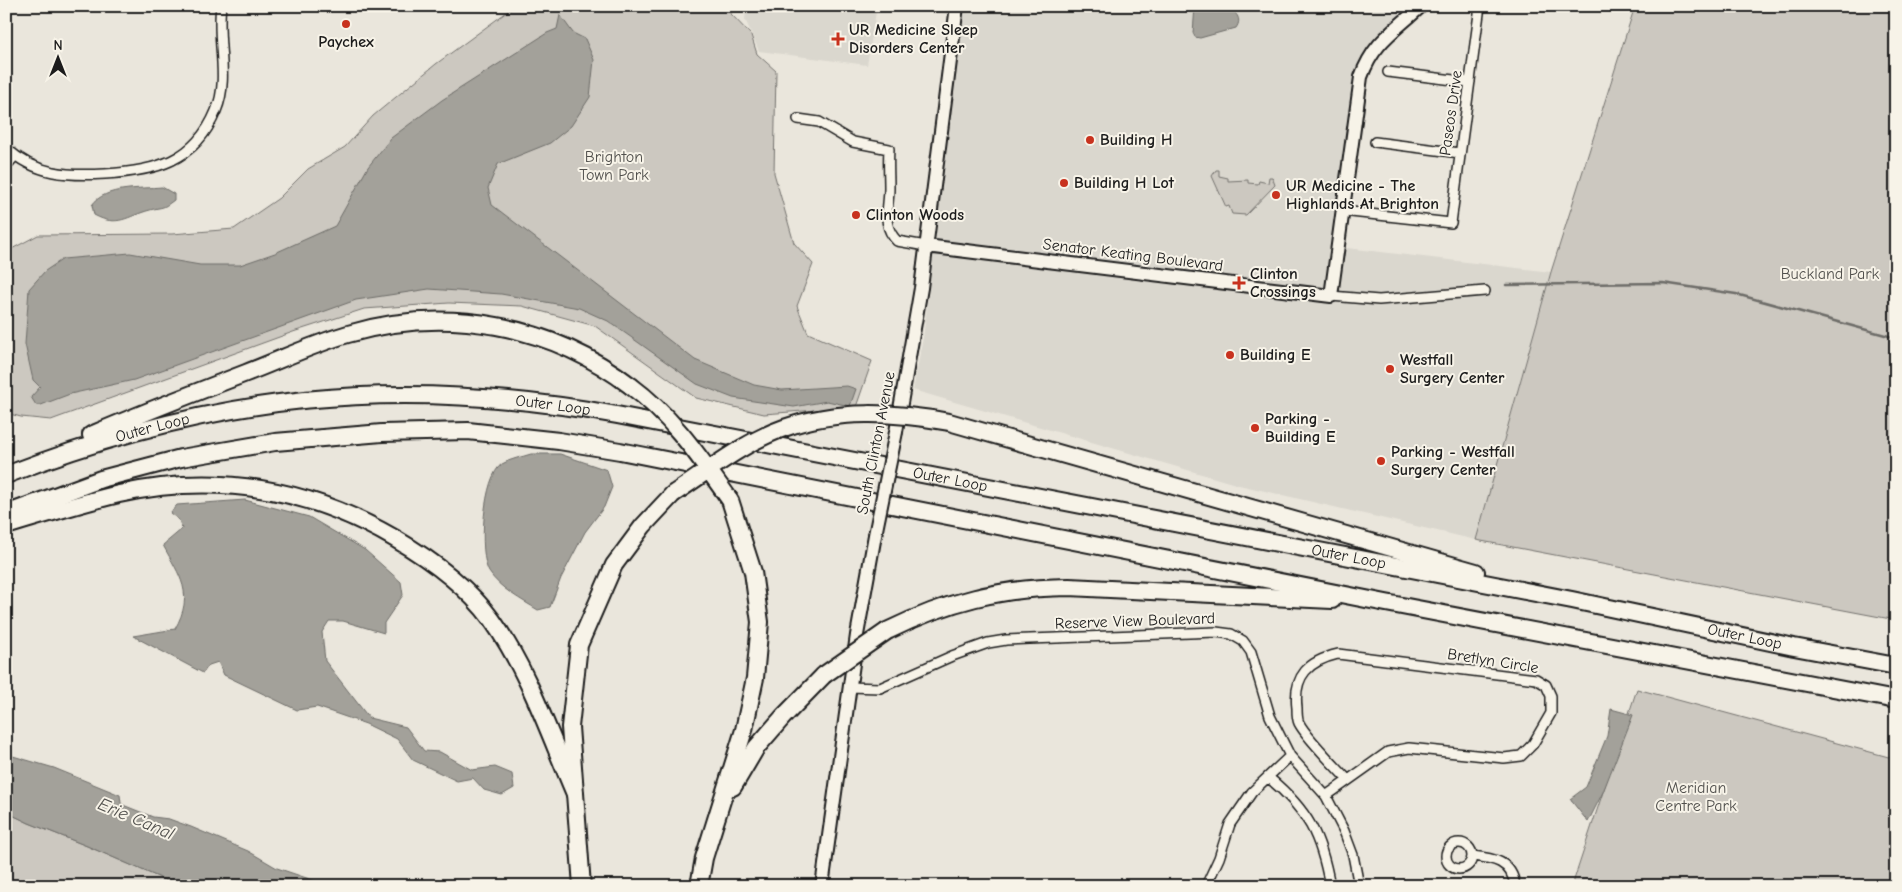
<svg xmlns="http://www.w3.org/2000/svg" width="1902" height="892" viewBox="0 0 1902 892" font-family="'Comic Neue',sans-serif">
	<style>
		.built { fill: #dad7ce }
		.green { fill: #ccc8c0; stroke: #74726e }
		.water { fill: #a3a19a; stroke: #6d6c68 }
		.lines { fill: none; stroke-linecap: round; stroke-linejoin: round }
		.stream { stroke: #6d6c68; stroke-width: 2.5 }
		.street-casing { stroke: #1c1c1c; stroke-width: 12 }
		.secondary-casing { stroke: #1c1c1c; stroke-width: 16 }
		.highway-casing { stroke: #1c1c1c; stroke-width: 20 }
		.street { stroke: #f7f3e8; stroke-width: 9 }
		.secondary { stroke: #f7f3e8; stroke-width: 12 }
		.highway { stroke: #f7f3e8; stroke-width: 16 }
		.secondary-bridge-casing { stroke: #1c1c1c; stroke-width: 16; stroke-linecap: butt }
		.highway-bridge-casing { stroke: #1c1c1c; stroke-width: 20; stroke-linecap: butt }
		.secondary-bridge { stroke: #f7f3e8; stroke-width: 12 }
		.highway-bridge { stroke: #f7f3e8; stroke-width: 16 }
		.poi-dot { fill: #c8321e; stroke: #f7f3e8; stroke-width: 2 }
		.labels { text-anchor: middle; dominant-baseline: central; stroke-width: 4; stroke-linejoin: round; paint-order: stroke }
		.poi-label { font-size: 16px; font-weight: bold; fill: #1c1c1c; stroke: #f7f3e8; text-anchor: start }
		.street-label { font-size: 16px; fill: #1c1c1c; stroke: #f7f3e8 }
		.park-label { font-size: 16px; fill: #51504d; stroke: #f7f3e8 }
		.water-label { font-size: 18px; font-style: italic; fill: #52514e; stroke: #f7f3e8 }
	</style>
	<rect width="100%" height="100%" fill="#eae6dc"/>
	<filter id="ink" filterUnits="userSpaceOnUse"><feTurbulence type="fractalNoise" baseFrequency=".02" numOctaves="2"/><feDisplacementMap in="SourceGraphic" scale="10" xChannelSelector="R" yChannelSelector="G"/><feConvolveMatrix kernelMatrix="1 2 1 2 8 2 1 2 1" color-interpolation-filters="sRGB"/></filter>
	<g filter="url(#ink)">
		<path class="built" d="M747,6H877L867,65L759,51L745,19Z
			M885,6H949L948,14Z
			M964,6H1415L1377,38L1362,62L1330,246L1551,272L1476,540L1239,485L913,390L923,338Z"/>
		<path class="green" d="M515,6H731V14L751,35L757,54L776,71L774,173L794,243L813,264L797,306L808,333L872,361L856,407L764,414L696,398L595,326L522,306L449,303L364,309L293,332L51,420L21,417L6,413V252L38,235L172,234L234,229L279,198L308,169L345,147L373,116L436,64Z
			M1635,6H1896V620L1476,540L1551,272Z
			M1216,170H1219V176L1228,178V181L1248,180V183L1258,184L1259,181L1268,183L1269,177H1272L1275,185L1246,215L1232,214L1229,206L1226,207L1212,176Z
			M1637,689L1896,759V886H1572Z
			M6,812L29,823L87,846L179,886H6Z"/>
		<path class="water" d="M1195,6H1228C1235,13 1243,18 1236,28L1200,38L1195,37L1193,33Z
			M560,15L573,33L585,39L594,60L590,97L571,126L550,143L498,164L488,188L492,205L695,360L754,385L782,390L847,386L856,389L850,406L827,401L794,407L733,398L697,384L608,321L579,308L501,294L429,289L356,300L134,380L70,394L41,405H36L31,397L40,387L33,380L25,344L29,289L45,271L63,259L130,253L200,265H240L275,253L335,226L368,167L391,138L442,100L547,33L557,29Z
			M162,187L174,194V200C161,210 164,206 150,210C127,216 118,228 94,215L92,205C105,186 141,189 162,187Z
			M531,454H560L607,470L612,487L604,507L585,532L561,578L550,607L538,610C522,600 500,589 489,572C478,554 483,476 502,464C510,459 522,457 531,454Z
			M245,500L309,517L365,550L401,582L403,595L384,623V633L343,621H329L322,632L325,661L369,718L406,727L424,751L440,752L472,770L495,767L512,774L514,788L502,795L484,790L473,778L457,781L413,760L397,739L366,724L317,707L297,710L224,675L218,662L209,665L203,673L133,636L175,629C195,593 180,577 163,545L182,529L179,520L170,513L177,505Z
			M1611,709L1633,715L1603,792L1588,822L1570,799L1586,787L1607,736Z
			M6,754L54,768L120,795L121,803L123,805L153,817L169,819L191,827L248,851L277,868L330,886H179L172,883L87,846L29,823L6,812Z"/>
		<g class="lines">
			<path class="stream" d="M1506,285L1663,283L1736,294L1896,338"/>
			<defs>
				<path id="street" d="M1388,72L1470,82
					M798,119L819,122L853,142L889,149C888,162 889,175 889,188C889,209 881,225 897,241L926,246
					M1375,142L1460,153
					M6,148C36,175 67,176 105,174C155,171 195,162 216,111C230,78 216,41 221,6
					M6,166L15,156
					M1342,211L1451,223L1480,6
					M1331,296L1379,300L1485,291
					M849,687L880,688L952,656L988,643L1006,640L1216,632L1231,634L1243,641L1251,652L1270,716L1290,756L1326,796L1344,831L1353,855L1359,886
					M1269,778C1308,810 1321,836 1330,886
					M1326,796L1388,752L1409,748L1504,758L1521,756L1533,744L1551,713V696L1546,685L1536,679L1338,654C1309,661 1293,675 1297,708C1297,712 1297,719 1299,723C1306,737 1335,766 1347,779
					M1446 856a13 13 0 1 1 26 0a13 13 0 1 1-26 0Z
					M1472,856C1493,858 1512,861 1515,886
					M1206,886L1219,858L1230,824L1252,792L1290,756"/>
				<path id="secondary" d="M926,246L1331,296L1361,77C1374,41 1395,31 1421,6
					M896,432L921,288L957,6
					M822,886L857,635L875,535"/>
				<g id="highway">
					<path d="M949,422L1476,572"/>
					<path d="M91,435C142,413 194,393 246,373C280,360 313,344 348,334C446,305 550,324 631,386"/>
					<path id="s1" d="M6,475C215,394 397,375 617,415L1572,600L1794,647L1896,666"/>
					<path d="M6,514L101,479L181,458L275,442L382,433L468,431L559,441L620,451L1386,603L1896,700"/>
					<path d="M6,526C43,515 81,503 119,494C217,472 308,488 394,538C430,559 468,587 492,620C529,672 550,736 575,794"/>
					<path d="M887,631C948,601 1000,588 1069,587L1332,600"/>
					<path d="M733,787L756,748L783,717L824,675"/>
					<path d="M582,886L570,727L579,645L614,565L643,526L673,494"/>
					<path d="M699,886L704,858L744,730L755,678L760,622L753,572L730,500"/>
				</g>
			</defs>
			<use href="#street" class="street-casing"/>
			<use href="#secondary" class="secondary-casing"/>
			<use href="#highway" class="highway-casing"/>
			<use href="#street" class="street"/>
			<use href="#secondary" class="secondary"/>
			<use href="#highway" class="highway"/>
			<defs>
				<path id="secondary-bridge" d="M875,535L896,432"/>
				<path id="highway-bridge" d="M631,386C673,417 700,458 730,500
					M673,494C708,471 744,442 784,428C837,409 894,412 949,422
					M824,675L887,631"/>
			</defs>
			<use href="#secondary-bridge" class="secondary-bridge-casing"/>
			<use href="#highway-bridge" class="highway-bridge-casing"/>
			<use href="#secondary-bridge" class="secondary-bridge"/>
			<use href="#highway-bridge" class="highway-bridge"/>
		</g>
	</g>
	<g class="poi-dot">
		<circle cx="346" cy="24" r="5"/>
		<path d="M835.5 31.5h5v5h5v5h-5v5h-5v-5h-5v-5h5z"/>
		<circle cx="1090" cy="140" r="5"/>
		<circle cx="1064" cy="183" r="5"/>
		<circle cx="1276" cy="195" r="5"/>
		<circle cx="856" cy="215" r="5"/>
		<path d="M1236.5 275.5h5v5h5v5h-5v5h-5v-5h-5v-5h5z"/>
		<circle cx="1230" cy="355" r="5"/>
		<circle cx="1390" cy="369" r="5"/>
		<circle cx="1255" cy="428" r="5"/>
		<circle cx="1381" cy="461" r="5"/>
	</g>
	<g class="labels">
		<g class="poi-label">
			<text x="849" y="30">UR Medicine Sleep<tspan x="849" dy="18">Disorders Center</tspan></text>
			<text x="346" y="42" text-anchor="middle">Paychex</text>
			<text x="1100" y="140">Building H</text>
			<text x="1074" y="183">Building H Lot</text>
			<text x="1286" y="186">UR Medicine - The<tspan x="1286" dy="18">Highlands At Brighton</tspan></text>
			<text x="866" y="215">Clinton Woods</text>
			<text x="1250" y="274">Clinton<tspan x="1250" dy="18">Crossings</tspan></text>
			<text x="1240" y="355">Building E</text>
			<text x="1400" y="360">Westfall<tspan x="1400" dy="18">Surgery Center</tspan></text>
			<text x="1265" y="419">Parking -<tspan x="1265" dy="18">Building E</tspan></text>
			<text x="1391" y="452">Parking - Westfall<tspan x="1391" dy="18">Surgery Center</tspan></text>
		</g>
		<g class="street-label">
			<text transform="translate(1451 113) rotate(-82)">Paseos Drive</text>
			<text transform="translate(1133 255) rotate(7)">Senator Keating Boulevard</text>
			<text stroke="none"><textPath href="#s1" startOffset="558">Outer Loop</textPath></text>
			<text stroke="none"><textPath href="#s1" startOffset="154">Outer Loop</textPath></text>
			<text transform="translate(876 443) rotate(-79)">South Clinton Avenue</text>
			<text stroke="none"><textPath href="#s1" startOffset="962">Outer Loop</textPath></text>
			<text stroke="none"><textPath href="#s1" startOffset="1368">Outer Loop</textPath></text>
			<text transform="translate(1135 621) rotate(-2)">Reserve View Boulevard</text>
			<text stroke="none"><textPath href="#s1" startOffset="1772">Outer Loop</textPath></text>
			<text transform="translate(1493 661) rotate(9)">Bretlyn Circle</text>
		</g>
		<g class="park-label">
			<text x="614" y="157">Brighton<tspan x="614" dy="18">Town Park</tspan></text>
			<text x="1830" y="274">Buckland Park</text>
			<text x="1696" y="788">Meridian<tspan x="1696" dy="18">Centre Park</tspan></text>
		</g>
		<g class="water-label">
			<text transform="translate(136 819) rotate(23)">Erie Canal</text>
		</g>
	</g>
	<rect width="1902" height="892" fill="none" stroke="#f7f3e8" stroke-width="25"/>
	<rect x="12" y="12" width="1877" height="867" fill="none" stroke="#1c1c1c" stroke-width="2" filter="url(#ink)"/>
	<g transform="translate(58 58)" stroke="#f7f3e8" stroke-width="4" paint-order="stroke">
	<path d="M0-4L9 19L0 12L-9 19Z" fill="#1c1c1c"/>
	<text y="-8" font-size="14" font-weight="bold" text-anchor="middle" fill="#1c1c1c">N</text>
	</g>
</svg>
